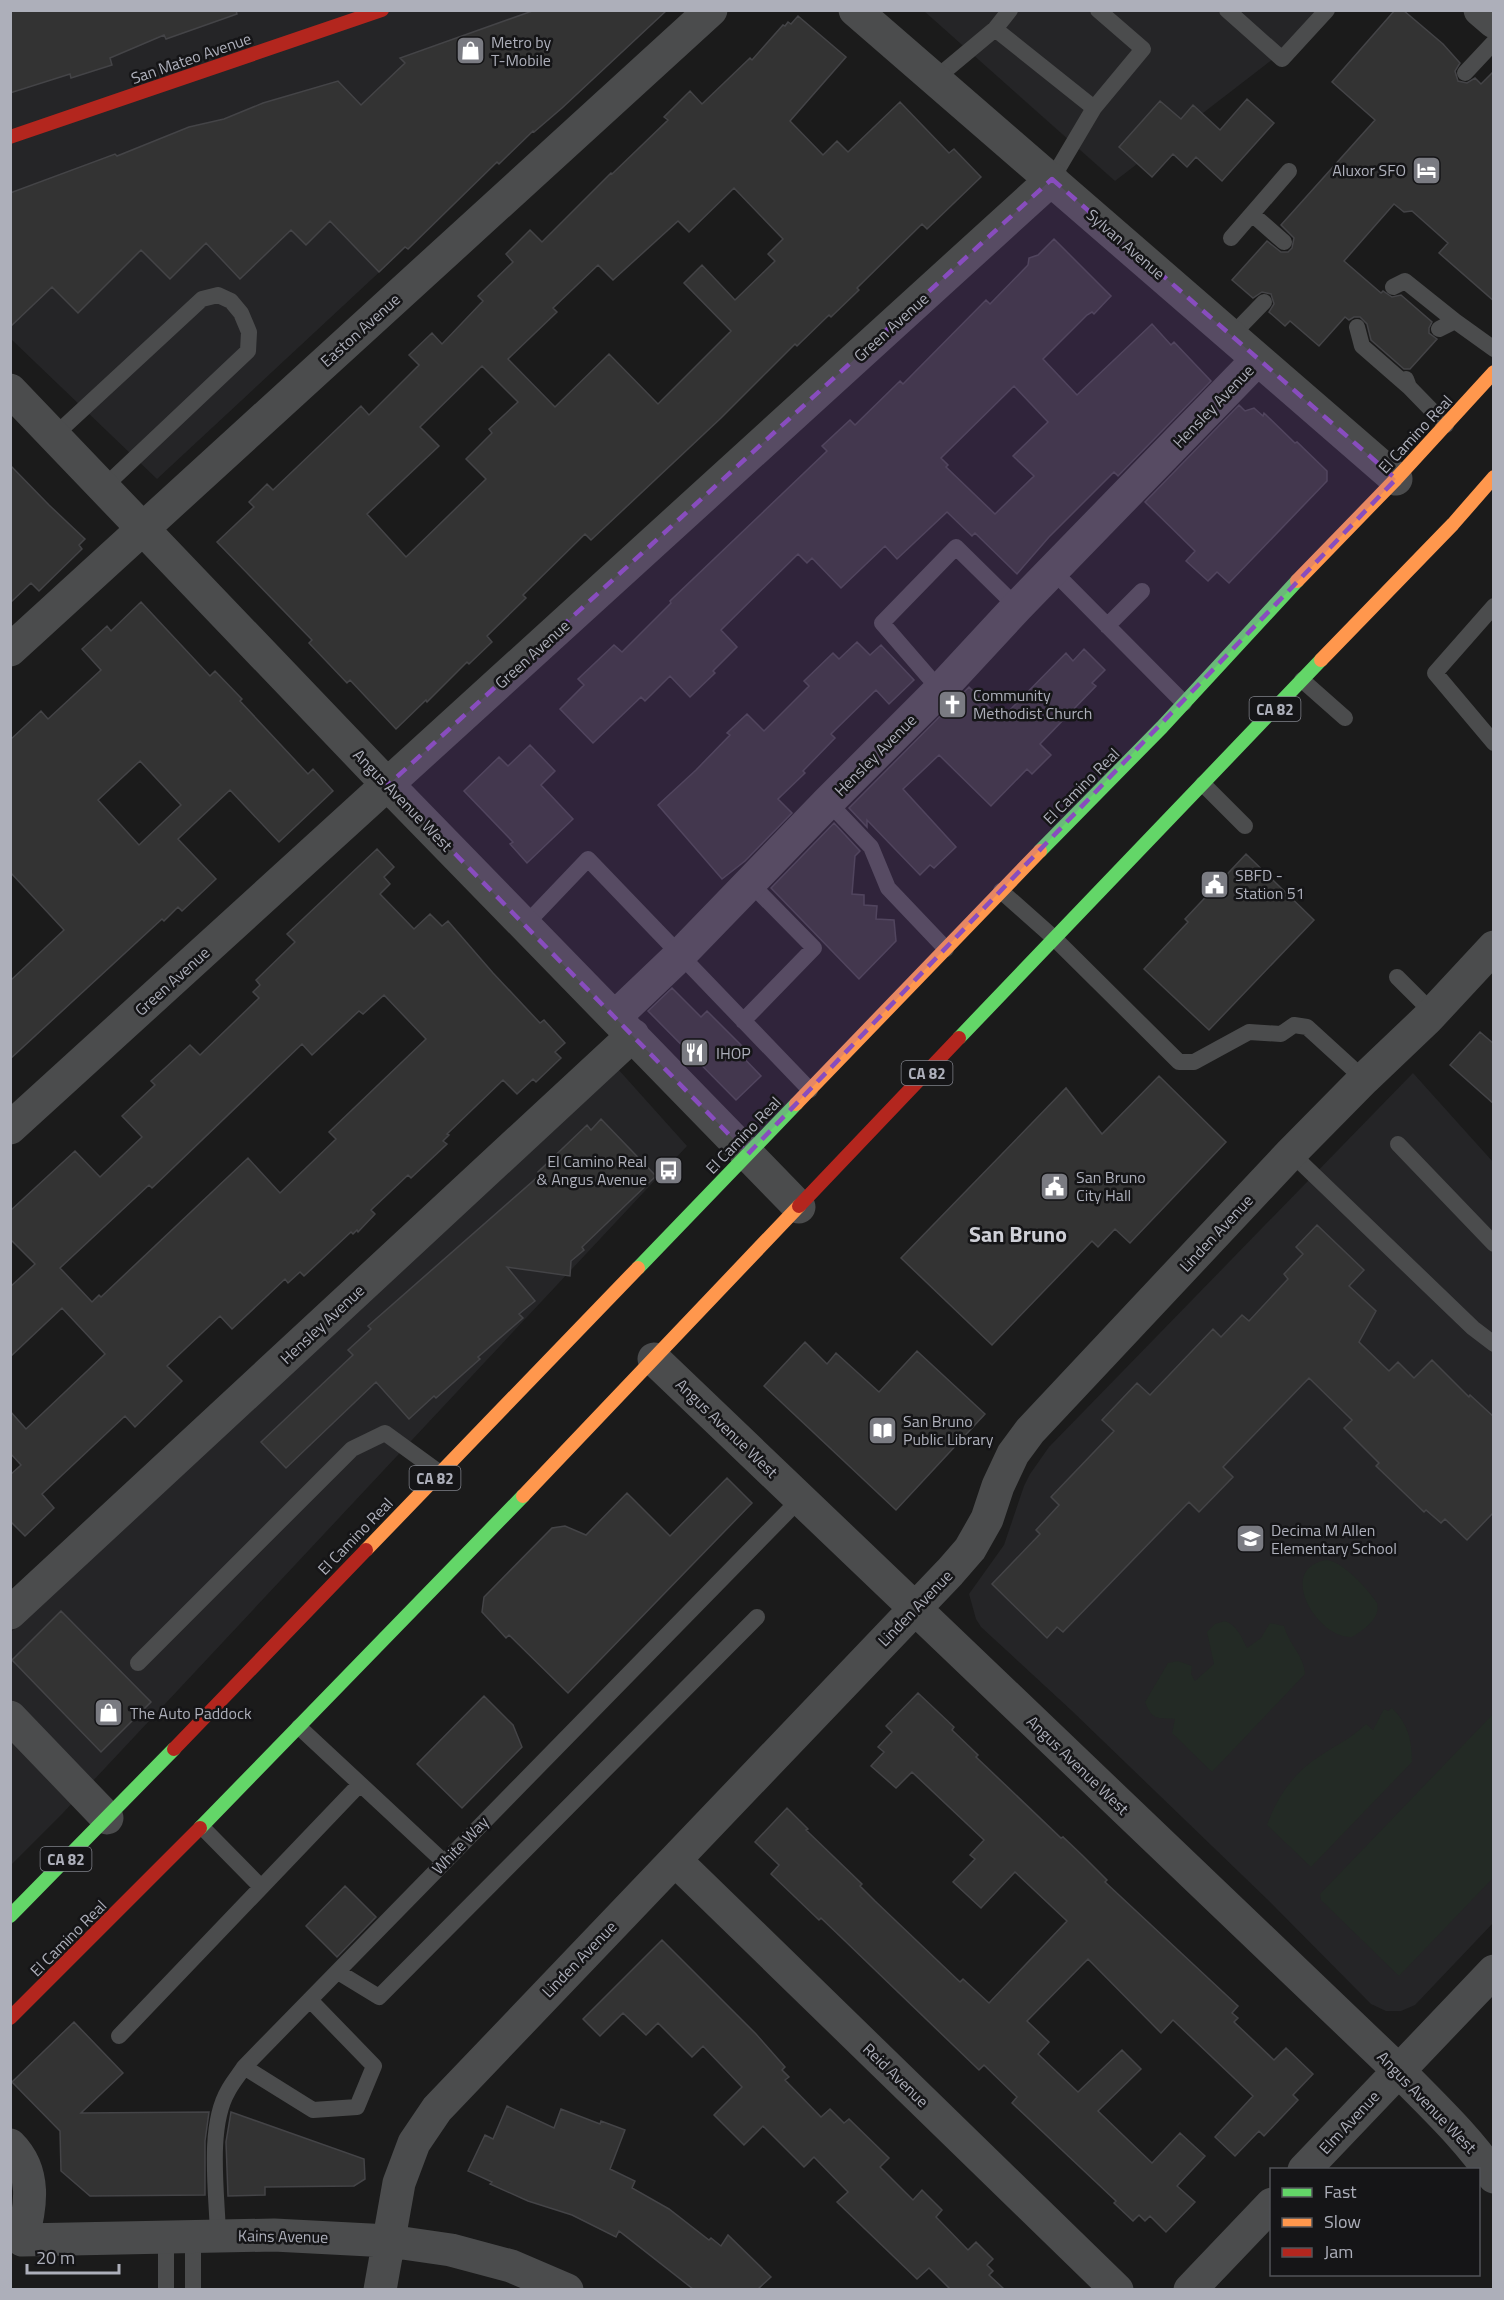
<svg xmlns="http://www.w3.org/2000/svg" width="1504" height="2300" viewBox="0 0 1504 2300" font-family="'Titillium Web',sans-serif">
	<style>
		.built { fill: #252527 }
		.green { fill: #232a25 }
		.building { fill: #333; stroke: #444447; stroke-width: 1.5; fill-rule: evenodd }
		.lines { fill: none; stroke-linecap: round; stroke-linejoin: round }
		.lane { stroke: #4b4c4d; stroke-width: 16 }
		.street { stroke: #4b4c4d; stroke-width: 33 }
		.fast { stroke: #63d668; stroke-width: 14 }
		.slow { stroke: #ff974d; stroke-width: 14 }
		.jam { stroke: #b3261e; stroke-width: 14 }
		.marked { fill: #884dbe; fill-opacity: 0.2; stroke: #884dbe; stroke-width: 4.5; stroke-dasharray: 12 8; stroke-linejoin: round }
		.labels { text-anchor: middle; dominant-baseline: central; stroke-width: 5; stroke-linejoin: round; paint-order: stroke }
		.shield { fill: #151517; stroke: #7f8189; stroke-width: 1.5 }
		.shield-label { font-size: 15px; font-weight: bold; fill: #adafba }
		.poi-label { font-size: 16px; fill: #adafba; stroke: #151517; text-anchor: start }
		.street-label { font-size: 16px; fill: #adafba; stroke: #151517 }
		.district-label { font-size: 22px; font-weight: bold; fill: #cecfd6; stroke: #151517 }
	</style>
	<rect width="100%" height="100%" fill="#1b1b1b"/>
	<path class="built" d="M10,11H660L157,479L11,339Z
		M924,11H1335L1115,181Z
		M609,1059L687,1146L62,1814L11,1865V1632Z
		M1413,1073L1493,1162V1923L1415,2005L1401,2011H1386L1371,2004L1268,1900L1071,1710L981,1627L976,1619L969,1594L1004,1545L1024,1486L1030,1474L1049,1447Z"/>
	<path class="green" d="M1327,1560C1343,1562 1368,1589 1377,1603C1381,1618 1364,1630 1352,1637C1317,1639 1275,1568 1327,1560Z
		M1225,1621C1237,1625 1242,1638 1247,1648L1261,1638L1270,1623L1284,1626C1289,1645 1304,1655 1305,1674L1212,1772L1172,1733L1175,1719C1157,1718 1152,1720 1145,1702L1168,1663L1178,1661L1192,1666L1191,1674L1195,1681L1214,1664L1207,1632L1215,1624Z
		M1392,1708C1408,1724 1412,1740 1412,1762L1311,1867L1267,1825C1277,1797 1294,1772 1320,1756C1336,1745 1352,1738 1366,1724L1373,1730L1384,1709L1388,1711Z
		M1493,1714V1878L1399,1976L1321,1900L1320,1894Z"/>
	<path class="building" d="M10,10H236L237,14L166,39L164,35L110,58L112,65L71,78L70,74L10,93Z
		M535,10H667L562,108L534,132L533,131L499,164L497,162L408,249L405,247L379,272L330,221L306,245L291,230L240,279L206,243L170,279L141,250L78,313L52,287L10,327V193L115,154L117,156L189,127L224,119L263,103L338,81L361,105L405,63L400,58Z
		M1395,10H1403L1443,44L1460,63L1455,71L1458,81L1467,83L1475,78L1481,84L1494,71V301L1439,253L1448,243L1412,211L1404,212L1394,204L1344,261L1381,293L1383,291L1392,297L1401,295L1432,322L1429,328V333L1437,339L1410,369H1404L1371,340L1367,324L1360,317H1354L1349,320L1345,317L1319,346L1290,321L1285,326L1269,312L1274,304L1271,294L1262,292L1253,298L1232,280L1267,241L1281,252H1288L1292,248L1294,238L1281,225L1375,120L1332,82Z
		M798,16L846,57L790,121L823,155L837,141L848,152L900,102L949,153L954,149L981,177L927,229L922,224L857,288L859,290L831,317L829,315L797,346L795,344L721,418L591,540L585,534L523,595L526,598L487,636L492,642L469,664L467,662L427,702L426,700L396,729L350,680L347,683L309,643L312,640L217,542L254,507L249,502L267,484L273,490L361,406L369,415L419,365L409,355L432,333L442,344L483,301L478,296L513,262L506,254L530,230L542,242L611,173L612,174L668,120L664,117L690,91L702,104L750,58L752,60L783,25L785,26L788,22L791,24ZM734,188L783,239L768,254L775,261L735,300L702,265L684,283L731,331L658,404L609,354L555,407L508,359L557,312L553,308L598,265L613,280L678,221L689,232ZM482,366L518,402L489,429L492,433L466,459L486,479L406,557L367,514L439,446L420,427Z
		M1247,99L1274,123L1222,181L1196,157L1187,167L1173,154L1152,177L1119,147L1160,101L1181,119L1193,105L1220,130Z
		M1054,239L1111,296L1094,314L1092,312L1087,315L1043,359L1077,395L1152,324L1171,345L1174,342L1211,381L1118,476L1114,472L1049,537L1017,574L975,533L972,536L947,512L897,559L885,546L841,588L812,558L807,563L798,554L721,630L737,647L713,671L715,673L690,697L670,676L645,701L641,697L593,743L560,709L584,685L578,679L614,645L622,652L671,603L670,601L827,451L822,446L850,420L855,425L900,381L903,384L986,300L990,304L1028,265L1029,258L1038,255ZM1014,386L1048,422L1013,456L1034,476L995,514L946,467L948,465L941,458Z
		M1239,405L1245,411L1254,408L1263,416L1264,413L1295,443L1297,442L1327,471V481L1229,583L1217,572L1208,581L1186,561L1195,551L1145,502Z
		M10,465L49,505L85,539L79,545L82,549L39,591L31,583L10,603Z
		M141,602L210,676L215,671L242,699L240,701L308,774L313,769L333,791L279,842L230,790L178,839L216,879L182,911L178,907L164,921L162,919L10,1059V981L64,930L10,872V740L41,711L48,719L101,670L82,649L107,626L111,631ZM140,761L181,805L139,845L98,800Z
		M857,642L870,655L881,645L914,680L889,704L876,690L831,734L835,738L803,771L805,773L778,799L792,813L745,861L722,879L658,805L696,770L730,735L727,733L747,714L764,731L809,686L804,681L833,653L839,659Z
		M1084,649L1105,670L1092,683L1096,686L1040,744L1051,755L1032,774L1027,769L991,806L939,755L903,789L956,847L934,868L930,865L920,875L867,820V827L849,808L969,687L1001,719L1066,653L1073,661Z
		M530,745L555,771L541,785L573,819L527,863L510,844L513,842L464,791L499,757L508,766Z
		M834,823L860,851L855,856L852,894L864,895V905L877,906L876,919L894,920L896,941L859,979L771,888Z
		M377,849L394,867L384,877L390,884L380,894L414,929L430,914L442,926L448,921L493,973L540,1023L544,1020L565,1043L555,1052L561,1058L536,1082L533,1079L517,1094L503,1080L447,1134L449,1135L443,1141L447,1144L411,1178L408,1175L371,1210L375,1214L358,1232L357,1230L353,1234L351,1232L304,1276L300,1272L288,1283L285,1279L232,1329L220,1316L167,1366L182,1381L135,1427L125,1416L42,1494L54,1508L25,1536L10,1521V1475L21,1465L10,1453V1411L26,1429L105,1354L62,1308L10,1357V1287L35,1264L10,1239V1211L75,1151L100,1177L142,1137L122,1116L155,1085L151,1081L190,1045L200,1055L259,998L253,992L260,985L256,980L295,942L287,934ZM384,995L426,1039L329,1132L336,1139L280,1193L248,1158L101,1297L99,1295L92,1302L60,1268L149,1185L152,1188L302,1044L312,1055L359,1011L363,1014Z
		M1246,854L1314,920L1209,1030L1144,969L1188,922L1185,919Z
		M672,988L701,1017L707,1011L743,1047L738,1052L761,1076L736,1100L648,1011Z
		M1480,1032L1494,1044V1104L1450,1065Z
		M1159,1076L1226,1142L1130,1243L1115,1229L1098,1247L1092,1241L992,1345L901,1258L1066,1088L1102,1134Z
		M601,1119L656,1176L582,1247L584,1250L571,1261L570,1276L507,1267L535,1301L519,1314L523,1318L478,1357L480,1359L436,1398L434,1396L409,1419L376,1382L286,1468L261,1442L353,1355L348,1350L371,1329L368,1326L541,1174L538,1172L587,1125L591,1130Z
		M1317,1225L1364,1270L1349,1286L1376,1311L1359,1342L1389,1371L1398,1362L1414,1378L1432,1360L1469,1397L1470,1395L1494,1417V1512L1467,1540L1445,1519L1441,1523L1426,1510L1424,1512L1376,1466L1379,1463L1344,1428L1352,1420L1309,1378L1223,1467L1233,1477L1199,1512L1189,1502L1063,1632L1057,1627L1047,1638L992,1584L1040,1534L1036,1530L1059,1505L1051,1497L1114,1431L1102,1420L1137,1383L1150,1395L1213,1329L1221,1337L1242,1315L1249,1321L1288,1279L1284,1274L1303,1254L1296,1247Z
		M805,1342L827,1364L836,1353L879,1392L917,1351L985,1414L896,1510L764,1386Z
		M727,1478L752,1503L568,1693L509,1635L506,1638L482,1612L484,1597L552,1528L565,1526L586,1535L627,1493L670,1536Z
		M61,1611L151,1702L101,1752L12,1660Z
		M918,1693L954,1727L952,1730L978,1755L976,1757L1061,1838L1063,1837L1083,1856L1107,1880L1105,1882L1238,2006L1232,2013L1238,2018L1234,2022L1274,2060L1286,2048L1313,2074L1293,2095L1298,2100L1264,2136L1259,2131L1235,2156L1215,2137L1253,2096L1173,2020L1161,2033L1088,1959L1027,2021L1049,2042L1038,2054L1078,2092L1122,2050L1141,2069L1098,2111L1152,2163L1180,2133L1205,2156L1177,2186L1195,2202L1166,2232L1150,2216L1145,2221L1139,2215L1133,2221L1114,2203L1116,2201L1012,2103L1017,2097L984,2065L979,2070L844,1940L821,1918L819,1920L771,1874L779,1865L755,1842L787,1808L808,1829L806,1830L862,1884L860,1886L875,1901L960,1982L963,1979L989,2003L1067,1921L1015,1872L981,1908L953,1882L975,1859L970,1855L984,1840L912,1772L896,1788L871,1766L884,1752L878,1747L892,1732L886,1726Z
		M484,1696L513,1725L522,1747L462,1808L417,1764Z
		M345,1886L376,1917L337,1957L306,1926Z
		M662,1940L756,2034L785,2067L782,2070L789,2077L785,2080L821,2117L830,2109L844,2123L849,2119L889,2158L880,2167L913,2200L922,2190L942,2210L936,2217L968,2250L976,2242L993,2259L987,2265L993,2271L989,2275L1004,2289H950L929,2268L917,2279L837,2202L848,2192L814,2157L804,2167L763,2126L744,2145L714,2115L742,2087L703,2046L692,2057L658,2023L646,2035L623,2013L600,2036L583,2019Z
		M74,2022L123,2073L81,2113L209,2112L205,2141V2195L90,2196L61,2171L60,2131L12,2082Z
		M507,2106L554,2128L561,2109L600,2124L601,2121L625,2130L610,2169L635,2181L632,2188L669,2209L709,2240L711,2238L721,2246L728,2235L771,2277L758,2289H693L619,2231L616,2237L572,2215L528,2201L490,2184L492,2182L468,2171L485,2135L493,2139Z
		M231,2112L364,2159L365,2179L354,2186L265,2187V2195L228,2196L226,2142Z"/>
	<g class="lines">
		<path class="lane" d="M1227,10L1282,59L1327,10
			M995,29L1094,108L1143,49L1098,10
			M1465,73L1494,42
			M935,79L995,29L1010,10
			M1052,179L1094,108
			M1252,214L1284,242
			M1231,238L1289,171
			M1393,287L1405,281L1455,321
			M1357,327L1362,346L1409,387
			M1439,329L1455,321L1494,349
			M1231,336L1264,302
			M1406,379L1409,387L1446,425
			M55,435L202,299L218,295L231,301L241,313L249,332L248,351L104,487
			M1054,572L1184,703
			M1494,606L1435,673L1494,743
			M1107,626L1142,591
			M1302,680L1345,718
			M940,690L882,623L956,547L1017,607
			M1203,784L1245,826
			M828,802L871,847L888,888L946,949
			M1001,891L1054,938L1179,1062H1194L1249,1032L1281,1034L1294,1025L1307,1027L1364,1079
			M525,925L588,859L810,1090
			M1397,977L1433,1013
			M743,1021L814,948L749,882
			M1398,1144L1494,1244
			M1291,1153L1473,1328L1494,1344
			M138,1663L352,1449L385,1433L440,1473
			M299,1727L444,1862
			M202,1827L261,1887
			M338,1972L379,1997L757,1617
			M119,2036L360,1784
			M244,2067L313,2110L357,2107L374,2066L310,2000
			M218,2235C217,2194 207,2127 228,2091C232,2083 239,2075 244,2067L800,1499
			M166,2236V2290
			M193,2236V2290"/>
		<path class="street" d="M855,10L1396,479
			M1480,10L1494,22
			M10,390L388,785L799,1207
			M10,650L711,10
			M615,1017L680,955L828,802L940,690L1017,607L1257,360
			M10,1128L1052,179
			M654,1359L1398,2070C1431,2104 1467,2137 1494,2177
			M10,1613L633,1035
			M10,1717L107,1818
			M675,1860L1117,2290
			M10,2145C37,2172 31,2207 22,2240L274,2235L389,2241L451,2250L511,2266L567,2290
			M1304,2170L1494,1971
			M380,2290L399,2183L414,2143L437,2109L950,1572L970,1549L987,1519L998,1486L1013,1454L1030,1431L1291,1153L1364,1079L1428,1018L1494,947
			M1190,2290L1272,2204"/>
		<path class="fast" d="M1040,851L1162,727L1297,581
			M959,1038L1321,660
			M638,1268L796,1104
			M200,1828L523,1496
			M10,1916L174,1749"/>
		<path class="slow" d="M1297,581L1396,479L1494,372
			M1321,660L1453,524L1494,477
			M796,1104L1040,851
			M523,1496L799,1206
			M366,1550L638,1268"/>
		<path class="jam" d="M10,137L382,10
			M799,1206L959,1038
			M174,1749L366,1550
			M10,2018L200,1828"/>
	</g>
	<path class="marked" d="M1052,179L1396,479L748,1154L388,785Z"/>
	<defs>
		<symbol id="shop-square" viewBox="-11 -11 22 22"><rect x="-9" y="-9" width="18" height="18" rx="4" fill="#7a7b82" stroke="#151517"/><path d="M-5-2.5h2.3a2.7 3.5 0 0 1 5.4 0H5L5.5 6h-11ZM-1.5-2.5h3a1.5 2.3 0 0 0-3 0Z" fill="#fff"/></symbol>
		<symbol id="hotel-square" viewBox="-11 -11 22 22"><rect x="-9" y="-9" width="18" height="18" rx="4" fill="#7a7b82" stroke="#151517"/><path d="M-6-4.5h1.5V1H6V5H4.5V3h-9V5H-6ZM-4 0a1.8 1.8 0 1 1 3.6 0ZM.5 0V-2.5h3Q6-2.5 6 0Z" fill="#fff"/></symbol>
		<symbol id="church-square" viewBox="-11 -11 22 22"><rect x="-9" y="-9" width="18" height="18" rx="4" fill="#7a7b82" stroke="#151517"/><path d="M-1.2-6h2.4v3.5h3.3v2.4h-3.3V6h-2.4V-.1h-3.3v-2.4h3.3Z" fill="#fff"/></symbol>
		<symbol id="civic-square" viewBox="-11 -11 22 22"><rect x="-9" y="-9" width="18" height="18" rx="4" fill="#7a7b82" stroke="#151517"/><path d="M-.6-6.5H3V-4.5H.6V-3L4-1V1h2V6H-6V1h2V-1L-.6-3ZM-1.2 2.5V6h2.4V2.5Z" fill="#fff"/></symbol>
		<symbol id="restaurant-square" viewBox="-11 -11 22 22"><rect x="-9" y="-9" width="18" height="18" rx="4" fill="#7a7b82" stroke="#151517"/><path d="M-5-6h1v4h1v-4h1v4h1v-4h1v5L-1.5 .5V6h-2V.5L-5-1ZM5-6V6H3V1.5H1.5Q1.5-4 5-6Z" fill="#fff"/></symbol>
		<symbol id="bus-square" viewBox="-11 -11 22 22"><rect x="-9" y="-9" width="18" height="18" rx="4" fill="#7a7b82" stroke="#151517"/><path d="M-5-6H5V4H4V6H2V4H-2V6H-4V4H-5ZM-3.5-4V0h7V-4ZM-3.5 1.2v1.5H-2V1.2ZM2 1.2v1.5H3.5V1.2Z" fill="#fff"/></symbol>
		<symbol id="library-square" viewBox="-11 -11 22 22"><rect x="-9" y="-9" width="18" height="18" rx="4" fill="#7a7b82" stroke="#151517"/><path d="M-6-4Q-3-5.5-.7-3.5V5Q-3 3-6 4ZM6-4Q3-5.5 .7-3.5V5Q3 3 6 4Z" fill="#fff"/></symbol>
		<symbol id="school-square" viewBox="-11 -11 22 22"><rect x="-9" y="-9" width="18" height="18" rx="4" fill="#7a7b82" stroke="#151517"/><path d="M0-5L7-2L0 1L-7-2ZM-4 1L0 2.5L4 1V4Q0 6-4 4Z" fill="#fff"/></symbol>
	</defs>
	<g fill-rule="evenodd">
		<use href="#shop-square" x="454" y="34" width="33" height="33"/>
		<use href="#hotel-square" x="1410" y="154" width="33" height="33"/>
		<use href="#church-square" x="936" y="688" width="33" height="33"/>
		<use href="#civic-square" x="1198" y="868" width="33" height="33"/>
		<use href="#restaurant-square" x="678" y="1036" width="33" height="33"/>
		<use href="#bus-square" x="652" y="1154" width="33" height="33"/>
		<use href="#civic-square" x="1038" y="1170" width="33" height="33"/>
		<use href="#library-square" x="866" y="1414" width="33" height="33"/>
		<use href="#school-square" x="1234" y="1522" width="33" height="33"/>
		<use href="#shop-square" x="92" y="1696" width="33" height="33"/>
	</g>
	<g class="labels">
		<g class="shield">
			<rect x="1249.5" y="697" width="51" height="24" rx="4.5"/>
			<rect x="901.5" y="1061" width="51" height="24" rx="4.5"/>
			<rect x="409.5" y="1466" width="51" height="24" rx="4.5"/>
			<rect x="40.5" y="1847" width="51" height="24" rx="4.5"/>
		</g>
		<g class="shield-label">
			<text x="1275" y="709">CA 82</text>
			<text x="927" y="1073">CA 82</text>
			<text x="435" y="1478">CA 82</text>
			<text x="66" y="1859">CA 82</text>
		</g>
		<g class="poi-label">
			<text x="491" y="42">Metro by<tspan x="491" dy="18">T-Mobile</tspan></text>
			<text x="1406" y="170" text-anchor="end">Aluxor SFO</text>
			<text x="973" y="695">Community<tspan x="973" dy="18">Methodist Church</tspan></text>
			<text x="1235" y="875">SBFD -<tspan x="1235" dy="18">Station 51</tspan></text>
			<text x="716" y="1053">IHOP</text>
			<text x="647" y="1161" text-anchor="end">El Camino Real<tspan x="647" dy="18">&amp; Angus Avenue</tspan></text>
			<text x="1076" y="1177">San Bruno<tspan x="1076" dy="18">City Hall</tspan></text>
			<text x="903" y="1421">San Bruno<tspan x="903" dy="18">Public Library</tspan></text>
			<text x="1271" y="1530">Decima M Allen<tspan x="1271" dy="18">Elementary School</tspan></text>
			<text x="130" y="1713">The Auto Paddock</text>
		</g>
		<g class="street-label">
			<text transform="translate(191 58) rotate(-19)">San Mateo Avenue</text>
			<text transform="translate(1126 244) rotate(41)">Sylvan Avenue</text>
			<text transform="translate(891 327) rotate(-42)">Green Avenue</text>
			<text transform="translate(360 330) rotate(-42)">Easton Avenue</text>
			<text transform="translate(1213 406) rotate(-46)">Hensley Avenue</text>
			<text transform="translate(1415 434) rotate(-47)">El Camino Real</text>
			<text transform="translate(532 654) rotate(-42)">Green Avenue</text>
			<text transform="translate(875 755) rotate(-45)">Hensley Avenue</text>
			<text transform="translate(1081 786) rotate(-45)">El Camino Real</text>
			<text transform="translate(403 800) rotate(46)">Angus Avenue West</text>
			<text transform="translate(172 981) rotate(-42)">Green Avenue</text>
			<text transform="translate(743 1135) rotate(-46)">El Camino Real</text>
			<text transform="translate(1216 1233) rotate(-47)">Linden Avenue</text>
			<text transform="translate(322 1324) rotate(-43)">Hensley Avenue</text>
			<text transform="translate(727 1428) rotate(44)">Angus Avenue West</text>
			<text transform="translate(355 1536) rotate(-46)">El Camino Real</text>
			<text transform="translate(915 1608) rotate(-46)">Linden Avenue</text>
			<text transform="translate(1078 1765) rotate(44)">Angus Avenue West</text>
			<text transform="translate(460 1845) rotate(-46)">White Way</text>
			<text transform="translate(68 1938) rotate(-45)">El Camino Real</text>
			<text transform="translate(579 1959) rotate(-46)">Linden Avenue</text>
			<text transform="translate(896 2075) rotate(44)">Reid Avenue</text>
			<text transform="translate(1427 2102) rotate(46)">Angus Avenue West</text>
			<text transform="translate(1349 2122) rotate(-47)">Elm Avenue</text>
			<text transform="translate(283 2236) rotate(1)">Kains Avenue</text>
		</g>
		<g class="district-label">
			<text x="1018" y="1234">San Bruno</text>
		</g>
	</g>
	<rect width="1504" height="2300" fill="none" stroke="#adafba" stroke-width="24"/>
	<rect x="1270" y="2168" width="210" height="108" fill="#151517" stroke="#525358" stroke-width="1.5"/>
	<rect x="1282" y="2188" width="30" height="9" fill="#63d668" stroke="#525358" stroke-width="1.5"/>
	<text x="1324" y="2198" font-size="18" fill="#adafba">Fast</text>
	<rect x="1282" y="2218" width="30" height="9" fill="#ff974d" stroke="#525358" stroke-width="1.5"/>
	<text x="1324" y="2228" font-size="18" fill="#adafba">Slow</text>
	<rect x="1282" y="2248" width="30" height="9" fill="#b3261e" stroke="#525358" stroke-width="1.5"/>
	<text x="1324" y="2258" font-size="18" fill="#adafba">Jam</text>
	<path d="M27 2264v9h92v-9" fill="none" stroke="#adafba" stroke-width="3"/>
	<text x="36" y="2264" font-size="18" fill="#adafba" stroke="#151517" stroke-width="4.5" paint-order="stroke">20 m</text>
</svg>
